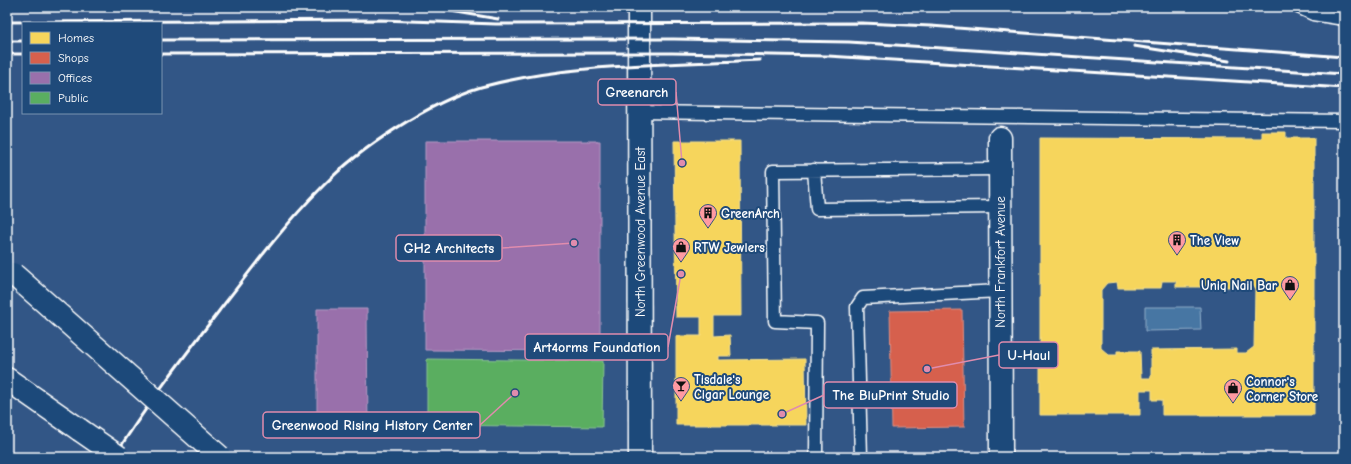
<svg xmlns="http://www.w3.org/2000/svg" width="1351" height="464" viewBox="0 0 1351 464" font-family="'Comic Neue',sans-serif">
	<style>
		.water { fill: #4776a3; stroke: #91adc8 }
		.homes { fill: #f6d55c; stroke: #f9e28d; fill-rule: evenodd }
		.shops { fill: #d6604d; stroke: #e29082 }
		.offices { fill: #9970ab; stroke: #b89bc4 }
		.public { fill: #5aae61; stroke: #8cc690 }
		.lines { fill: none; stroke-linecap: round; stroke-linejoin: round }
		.service-casing { stroke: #fff; stroke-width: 15 }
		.minor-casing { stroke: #fff; stroke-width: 25 }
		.tertiary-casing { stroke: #fff; stroke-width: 25 }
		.motorway-casing { stroke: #fff; stroke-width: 25 }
		.service { stroke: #1f4a7a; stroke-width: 12 }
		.minor { stroke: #1f4a7a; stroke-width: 22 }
		.tertiary { stroke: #1f4a7a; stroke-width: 22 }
		.motorway { stroke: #1f4a7a; stroke-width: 22 }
		.rail { stroke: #fff; stroke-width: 3 }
		.motorway-bridge-casing { stroke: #fff; stroke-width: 25; stroke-linecap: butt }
		.motorway-bridge { stroke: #1f4a7a; stroke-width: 22 }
		.labels { text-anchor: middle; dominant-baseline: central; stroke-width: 4; stroke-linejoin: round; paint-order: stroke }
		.poi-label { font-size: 13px; font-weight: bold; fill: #fff; stroke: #1f4a7a; text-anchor: start }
		.street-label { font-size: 13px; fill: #fff; stroke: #1f4a7a }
		.leader { fill: none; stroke: #e08cad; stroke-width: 1.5 }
		.callout-dot { fill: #e08cad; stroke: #1f4a7a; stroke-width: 1.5 }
		.callout { fill: #1f4a7a; stroke: #e08cad; stroke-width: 1.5 }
		.callout-label { font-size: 14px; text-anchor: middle; font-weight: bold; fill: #fff }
	</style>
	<rect width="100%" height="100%" fill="#325686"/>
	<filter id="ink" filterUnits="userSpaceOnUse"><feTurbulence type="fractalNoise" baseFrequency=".025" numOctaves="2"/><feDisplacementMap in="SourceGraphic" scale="8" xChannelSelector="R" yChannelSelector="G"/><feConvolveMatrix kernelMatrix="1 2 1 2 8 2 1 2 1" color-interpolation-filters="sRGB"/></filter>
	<g filter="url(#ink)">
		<path class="water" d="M1145,307H1200L1201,330L1145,331Z"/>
		<path class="homes" d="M1262,132H1286V138H1314V415H1162V400H1152V390H1140V415H1040V138L1262,139ZM1162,281H1176V287H1239V282L1251,283L1255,288L1254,347L1246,353H1237V349L1151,350V378H1141L1140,351H1117V355H1109L1101,348V290L1107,283L1117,282L1118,288H1161Z
			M674,141H740L741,316H714V336L730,335L731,356H718V360L805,359L806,425H676V336H701V317H676Z"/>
		<path class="shops" d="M962,310L964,427L892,428L890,311Z"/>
		<path class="offices" d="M425,141H600V351L425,350Z
			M317,309H367L368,432H317Z"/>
		<path class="public" d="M427,359L603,361L602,427L427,425Z"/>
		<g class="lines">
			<defs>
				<path id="service" d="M1298,7L1313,14L1344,19
					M640,112L1344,121
					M814,170L817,209L1000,207
					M816,457L817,323L775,321L773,171L1000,169
					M861,457L857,307L863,298L1000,291"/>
				<path id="minor" d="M1000,138L1001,457"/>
				<path id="tertiary" d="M639,7L640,457"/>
				<path id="motorway" d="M7,379L80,430"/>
			</defs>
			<use href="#service" class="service-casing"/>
			<use href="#minor" class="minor-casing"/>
			<use href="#tertiary" class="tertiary-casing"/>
			<use href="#motorway" class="motorway-casing"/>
			<use href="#service" class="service"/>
			<use href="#minor" class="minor"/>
			<use href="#tertiary" class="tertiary"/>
			<use href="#motorway" class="motorway"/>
			<path class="rail" d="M427,7L498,19
				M7,22L381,20L496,24L862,23L931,26L1344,57
				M161,40L674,39L849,42L1344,74
				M7,41H23
				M1134,46L1229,61
				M7,54H23
				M161,54L672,53L828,56L1344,88
				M114,457C146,406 182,359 219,311C252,268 285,224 323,186C360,148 430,102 481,87C570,63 669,65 760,60"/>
			<defs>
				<path id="motorway-bridge" d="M13,274L220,457
					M80,430L119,457"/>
			</defs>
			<use href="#motorway-bridge" class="motorway-bridge-casing"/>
			<use href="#motorway-bridge" class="motorway-bridge"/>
		</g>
	</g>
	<defs>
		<symbol id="building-pin" viewBox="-11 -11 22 30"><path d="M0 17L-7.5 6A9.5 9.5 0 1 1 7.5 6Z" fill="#ff9aa2" stroke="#1f4a7a"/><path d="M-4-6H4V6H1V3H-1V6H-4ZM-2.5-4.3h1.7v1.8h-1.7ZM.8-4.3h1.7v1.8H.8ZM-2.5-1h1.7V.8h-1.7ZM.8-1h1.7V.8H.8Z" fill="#111"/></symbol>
		<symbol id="shop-pin" viewBox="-11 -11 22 30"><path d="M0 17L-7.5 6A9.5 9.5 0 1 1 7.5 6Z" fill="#ff9aa2" stroke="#1f4a7a"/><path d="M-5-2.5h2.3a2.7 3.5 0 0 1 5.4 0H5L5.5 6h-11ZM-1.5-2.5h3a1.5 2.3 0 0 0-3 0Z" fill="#111"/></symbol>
		<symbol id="bar-pin" viewBox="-11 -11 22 30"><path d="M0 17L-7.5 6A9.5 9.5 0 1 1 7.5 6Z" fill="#ff9aa2" stroke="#1f4a7a"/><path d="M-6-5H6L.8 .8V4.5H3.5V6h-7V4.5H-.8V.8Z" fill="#111"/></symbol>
	</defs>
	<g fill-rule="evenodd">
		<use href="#building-pin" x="698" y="203" width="20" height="27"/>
		<use href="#building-pin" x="1167" y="230" width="20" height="27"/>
		<use href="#shop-pin" x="671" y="237" width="20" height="27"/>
		<use href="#shop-pin" x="1280" y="275" width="20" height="27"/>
		<use href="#bar-pin" x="671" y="376" width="20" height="27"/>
		<use href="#shop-pin" x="1223" y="378" width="20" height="27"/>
	</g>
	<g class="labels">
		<g class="poi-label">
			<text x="721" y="213">GreenArch</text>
			<text x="1190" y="240">The View</text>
			<text x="694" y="247">RTW Jewlers</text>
			<text x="1277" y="285" text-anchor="end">Uniq Nail Bar</text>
			<text x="694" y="379">Tisdale's<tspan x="694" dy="15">Cigar Lounge</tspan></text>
			<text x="1246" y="381">Connor's<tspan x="1246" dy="15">Corner Store</tspan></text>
		</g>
		<g class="street-label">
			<text transform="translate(640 232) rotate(-90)">North Greenwood Avenue East</text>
			<text transform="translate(1000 262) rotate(-90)">North Frankfort Avenue</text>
		</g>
	</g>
	<path class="leader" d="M682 163L676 92M574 243L502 248M681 274L668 347M927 369L999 355M782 414L824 395M515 393L480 425"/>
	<g class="callout-dot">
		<circle cx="682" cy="163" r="4"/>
		<circle cx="574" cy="243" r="4"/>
		<circle cx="681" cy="274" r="4"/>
		<circle cx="927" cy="369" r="4"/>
		<circle cx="782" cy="414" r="4"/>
		<circle cx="515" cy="393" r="4"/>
	</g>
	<g class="callout">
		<rect x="598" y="79" width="78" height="26" rx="4"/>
		<rect x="396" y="235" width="106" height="26" rx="4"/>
		<rect x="525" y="334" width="143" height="26" rx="4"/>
		<rect x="999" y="342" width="59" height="26" rx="4"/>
		<rect x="824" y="382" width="133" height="26" rx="4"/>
		<rect x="263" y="412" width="217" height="26" rx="4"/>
	</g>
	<g class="callout-label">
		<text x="637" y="97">Greenarch</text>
		<text x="449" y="253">GH2 Architects</text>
		<text x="597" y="352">Art4orms Foundation</text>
		<text x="1029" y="360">U-Haul</text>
		<text x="891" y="400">The BluPrint Studio</text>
		<text x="372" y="430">Greenwood Rising History Center</text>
	</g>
	<rect width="1351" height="464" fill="none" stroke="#1f4a7a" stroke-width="24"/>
	<rect x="12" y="12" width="1327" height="440" fill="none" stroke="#fff" stroke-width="1.5" filter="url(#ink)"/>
	<rect x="22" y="22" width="140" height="92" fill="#1f4a7a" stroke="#7992af"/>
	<rect x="30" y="32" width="20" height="12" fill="#f6d55c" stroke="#7992af"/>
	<text x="58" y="42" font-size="12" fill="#ffffff">Homes</text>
	<rect x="30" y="52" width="20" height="12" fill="#d6604d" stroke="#7992af"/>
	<text x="58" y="62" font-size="12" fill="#ffffff">Shops</text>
	<rect x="30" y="72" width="20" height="12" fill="#9970ab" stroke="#7992af"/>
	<text x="58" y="82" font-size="12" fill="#ffffff">Offices</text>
	<rect x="30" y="92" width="20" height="12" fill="#5aae61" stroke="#7992af"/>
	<text x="58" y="102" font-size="12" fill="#ffffff">Public</text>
</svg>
